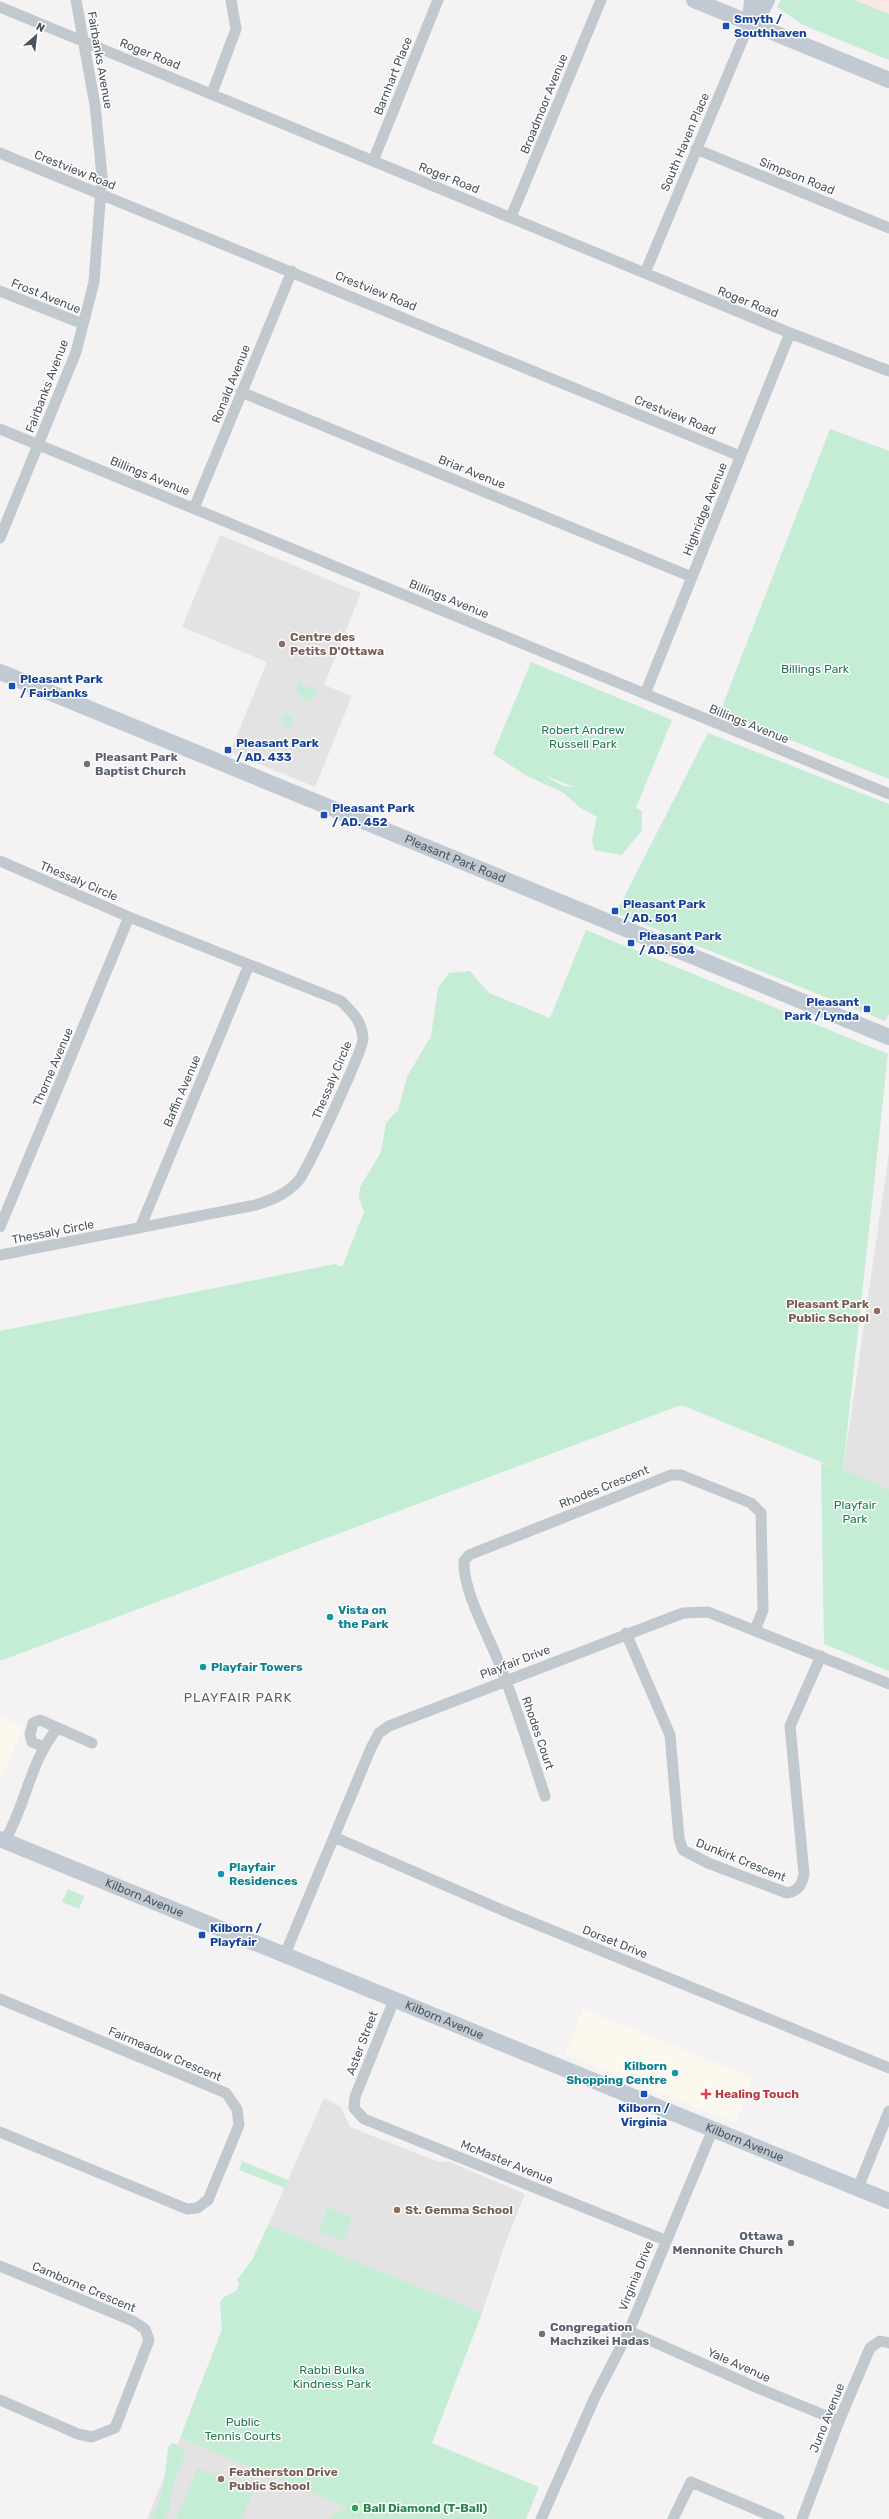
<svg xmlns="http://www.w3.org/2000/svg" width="889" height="2519" viewBox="0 0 889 2519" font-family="Rubik,sans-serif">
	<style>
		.commercial { fill: #fbf8ee }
		.education { fill: #e4e3e3 }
		.medical { fill: #f9e8e6 }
		.green { fill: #c5ecd5; fill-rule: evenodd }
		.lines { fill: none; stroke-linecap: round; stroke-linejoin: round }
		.street { stroke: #c1c8ce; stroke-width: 11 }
		.secondary { stroke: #c1c9d3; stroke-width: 16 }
		.transit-dot { fill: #1a4fb4; stroke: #fff; stroke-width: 1.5 }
		.education-dot { fill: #8d6e63; stroke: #fff; stroke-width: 1.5 }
		.worship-dot { fill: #6b7280; stroke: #fff; stroke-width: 1.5 }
		.culture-dot { fill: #0f9aa8; stroke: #fff; stroke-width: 1.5 }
		.health-dot { fill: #e0444e; stroke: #fff; stroke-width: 1.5 }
		.leisure-dot { fill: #2e9e5b; stroke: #fff; stroke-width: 1.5 }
		.labels { text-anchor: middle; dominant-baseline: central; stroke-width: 3; stroke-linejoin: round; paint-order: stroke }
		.transit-label { font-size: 12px; font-weight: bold; fill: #164399; stroke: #fff; text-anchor: start }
		.street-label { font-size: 12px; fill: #4b545d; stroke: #fff }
		.education-label { font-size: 12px; font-weight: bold; fill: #785e54; stroke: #fff; text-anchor: start }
		.park-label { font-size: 12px; fill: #217950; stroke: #fff }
		.worship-label { font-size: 12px; font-weight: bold; fill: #5b616d; stroke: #fff; text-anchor: start }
		.culture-label { font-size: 12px; font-weight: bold; fill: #0d838f; stroke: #fff; text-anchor: start }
		.health-label { font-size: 12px; font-weight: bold; fill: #be3a42; stroke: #fff; text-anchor: start }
		.leisure-label { font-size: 12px; font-weight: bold; fill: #27864d; stroke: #fff; text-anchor: start }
		.neighbourhood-label { font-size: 13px; letter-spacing: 1px; fill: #5f6266; stroke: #fff }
	</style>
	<rect width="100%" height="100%" fill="#f4f2f2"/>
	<path class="commercial" d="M0,1716L23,1728L0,1781Z
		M583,2009L753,2078L736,2124L565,2054Z"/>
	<path class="education" d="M220,535L361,593L324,685L352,696L315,787L230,752L267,662L182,627Z
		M889,1152V1489L843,1470Z
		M324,2098L341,2107L350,2127L436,2161L450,2162L525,2194L505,2244L482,2313L268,2225Z
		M180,2438L377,2519H147Z"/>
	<path class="medical" d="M853,0H889V15Z"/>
	<path class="green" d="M781,0H855L889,14V60L803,25L777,7Z
		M830,429L889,451V779L720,712Z
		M531,662L672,720L636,808L642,811V830L622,855L594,850L592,840L597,817L579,807L564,793L527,776L493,754ZM542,774L574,787L563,786Z
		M299,683L317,690L311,702L302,698L296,690Z
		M285,713L291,716L293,722L290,729L281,725Z
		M708,733L889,804V1014L885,1021L616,913Z
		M586,930L888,1054L843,1470L889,1489V1671L824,1644L821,1463L836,1468L684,1406H678L0,1661V1331L335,1264L342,1267L364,1212L359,1197L360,1187L381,1152L386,1123L398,1110L407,1077L431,1036L438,988L449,973L470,971L489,993L550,1018Z
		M68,1889L84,1896L79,1909L62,1902Z
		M242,2161L288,2180L285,2188L239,2170Z
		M328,2208L352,2217L343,2241L318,2231Z
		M268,2225L482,2313L432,2443L539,2487L526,2519H329L347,2507L180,2438L222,2329L220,2302L224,2297L236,2291L239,2285L237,2280L252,2260Z
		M173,2443L179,2446L186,2453L173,2484L169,2512L165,2519H151C163,2503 166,2467 168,2447Z
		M198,2468L253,2492L242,2519H176Z"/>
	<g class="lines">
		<path class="street" d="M0,7L790,333L889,371
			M212,93L236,29L231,0
			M696,149L889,228
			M0,153L740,456
			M373,161L438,0
			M511,217L601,0
			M645,273L750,22
			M0,291L83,324
			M241,392L692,577
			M0,429L889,794
			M194,508L292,271
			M0,538L76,352L94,282L102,176L95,105L76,0
			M645,694L790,333
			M0,861L129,917L341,1001C353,1013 362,1021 363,1039C363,1049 307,1172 298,1181C287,1194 271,1200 256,1205L0,1255
			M0,1227L129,917
			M140,1228L249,965
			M626,1633L670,1735L679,1838L683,1850L708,1863L787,1893C798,1891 802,1885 804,1874L790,1726L821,1656
			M44,1747L32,1742L30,1734L33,1723L40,1720L92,1743
			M545,1796C530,1751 517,1707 499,1663C488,1634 463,1592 464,1561L469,1555L671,1475H681L751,1503L761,1513L763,1610L755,1630
			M334,1837L502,1910L889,2068
			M5,1840C26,1805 30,1761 57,1729
			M285,1954L371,1748L379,1733L389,1726L683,1613L708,1612L889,1684
			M0,1999L226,2093L237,2109L239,2125L208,2200L197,2208L187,2209L0,2132
			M394,2000L355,2097L354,2108L364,2119L665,2240
			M858,2188L889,2111
			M0,2266L133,2321L145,2329L149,2340L115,2428L92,2437L78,2434L0,2400
			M629,2331L760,2389L839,2421
			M541,2519L595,2397L629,2331L713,2129
			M673,2519L691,2482L779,2519
			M802,2519L839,2421L870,2348L880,2341L889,2343"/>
		<g class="secondary">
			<path d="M694,0L889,80"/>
			<path d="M750,22L762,10L767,0"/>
			<path d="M750,22L752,0"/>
			<path id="s1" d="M0,672L889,1037"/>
			<path id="s2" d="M0,1839L889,2201"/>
		</g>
	</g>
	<g class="transit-dot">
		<rect x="722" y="22" width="8" height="8" rx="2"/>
		<rect x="8" y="682" width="8" height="8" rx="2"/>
		<rect x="224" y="746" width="8" height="8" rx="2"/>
		<rect x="320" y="811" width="8" height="8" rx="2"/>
		<rect x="611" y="907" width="8" height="8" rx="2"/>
		<rect x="627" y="939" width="8" height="8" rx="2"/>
		<rect x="863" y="1005" width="8" height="8" rx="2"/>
		<rect x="198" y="1931" width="8" height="8" rx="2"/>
		<rect x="640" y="2090" width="8" height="8" rx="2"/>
	</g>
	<g class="education-dot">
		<circle cx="282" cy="644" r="4"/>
		<circle cx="877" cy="1311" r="4"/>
		<circle cx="397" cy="2210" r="4"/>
		<circle cx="221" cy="2479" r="4"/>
	</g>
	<g class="worship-dot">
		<circle cx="87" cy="764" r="4"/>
		<circle cx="791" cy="2243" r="4"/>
		<circle cx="542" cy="2334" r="4"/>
	</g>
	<g class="culture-dot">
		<circle cx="330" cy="1617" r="4"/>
		<circle cx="203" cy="1667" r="4"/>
		<circle cx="221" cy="1874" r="4"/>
		<circle cx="675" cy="2073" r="4"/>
	</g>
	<path class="health-dot" d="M704 2088h4v4h4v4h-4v4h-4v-4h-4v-4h4z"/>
	<circle class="leisure-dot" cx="355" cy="2508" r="4"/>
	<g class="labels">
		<g class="transit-label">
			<text x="734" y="19">Smyth /<tspan x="734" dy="14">Southhaven</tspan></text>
			<text x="20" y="679">Pleasant Park<tspan x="20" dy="14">/ Fairbanks</tspan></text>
			<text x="236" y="743">Pleasant Park<tspan x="236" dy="14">/ AD. 433</tspan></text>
			<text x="332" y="808">Pleasant Park<tspan x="332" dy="14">/ AD. 452</tspan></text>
			<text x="623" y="904">Pleasant Park<tspan x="623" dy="14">/ AD. 501</tspan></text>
			<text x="639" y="936">Pleasant Park<tspan x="639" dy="14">/ AD. 504</tspan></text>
			<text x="859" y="1002" text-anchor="end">Pleasant<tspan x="859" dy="14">Park / Lynda</tspan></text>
			<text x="210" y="1928">Kilborn /<tspan x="210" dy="14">Playfair</tspan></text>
			<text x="644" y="2108" text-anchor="middle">Kilborn /<tspan x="644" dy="14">Virginia</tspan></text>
		</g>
		<g class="street-label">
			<text transform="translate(150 54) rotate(22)">Roger Road</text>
			<text transform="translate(100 60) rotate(80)">Fairbanks Avenue</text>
			<text transform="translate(393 76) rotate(-68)">Barnhart Place</text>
			<text transform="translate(544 104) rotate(-68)">Broadmoor Avenue</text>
			<text transform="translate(685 142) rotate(-67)">South Haven Place</text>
			<text transform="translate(75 170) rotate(22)">Crestview Road</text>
			<text transform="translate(797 176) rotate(22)">Simpson Road</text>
			<text transform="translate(449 178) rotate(22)">Roger Road</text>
			<text transform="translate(376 291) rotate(22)">Crestview Road</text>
			<text transform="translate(46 296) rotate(22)">Frost Avenue</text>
			<text transform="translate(748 302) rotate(22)">Roger Road</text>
			<text transform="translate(231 384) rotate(-68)">Ronald Avenue</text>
			<text transform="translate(47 386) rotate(-69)">Fairbanks Avenue</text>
			<text transform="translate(675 415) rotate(22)">Crestview Road</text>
			<text transform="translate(472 472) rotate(22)">Briar Avenue</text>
			<text transform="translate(150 476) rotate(22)">Billings Avenue</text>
			<text transform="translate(705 509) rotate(-68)">Highridge Avenue</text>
			<text transform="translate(449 599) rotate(22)">Billings Avenue</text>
			<text transform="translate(749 724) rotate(22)">Billings Avenue</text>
			<text stroke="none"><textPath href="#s1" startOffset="492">Pleasant Park Road</textPath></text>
			<text transform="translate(79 881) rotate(23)">Thessaly Circle</text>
			<text transform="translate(53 1067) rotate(-67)">Thorne Avenue</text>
			<text transform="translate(332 1080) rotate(-67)">Thessaly Circle</text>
			<text transform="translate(182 1091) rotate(-67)">Baffin Avenue</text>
			<text transform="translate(53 1232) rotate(-11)">Thessaly Circle</text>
			<text transform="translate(604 1487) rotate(-22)">Rhodes Crescent</text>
			<text transform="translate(515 1662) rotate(-21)">Playfair Drive</text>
			<text transform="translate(538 1733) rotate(71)">Rhodes Court</text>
			<text transform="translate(741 1860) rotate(22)">Dunkirk Crescent</text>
			<text stroke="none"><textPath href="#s2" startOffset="156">Kilborn Avenue</textPath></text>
			<text transform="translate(615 1942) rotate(22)">Dorset Drive</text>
			<text stroke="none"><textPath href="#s2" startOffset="480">Kilborn Avenue</textPath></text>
			<text transform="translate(362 2043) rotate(-69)">Aster Street</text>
			<text transform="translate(165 2054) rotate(23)">Fairmeadow Crescent</text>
			<text stroke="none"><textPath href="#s2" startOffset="804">Kilborn Avenue</textPath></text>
			<text transform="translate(507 2162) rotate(22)">McMaster Avenue</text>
			<text transform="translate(636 2276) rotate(-68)">Virginia Drive</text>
			<text transform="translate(84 2287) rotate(23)">Camborne Crescent</text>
			<text transform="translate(739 2365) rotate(24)">Yale Avenue</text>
			<text transform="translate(827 2418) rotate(-68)">Juno Avenue</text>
		</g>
		<g class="education-label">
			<text x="290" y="637">Centre des<tspan x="290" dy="14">Petits D'Ottawa</tspan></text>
			<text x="869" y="1304" text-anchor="end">Pleasant Park<tspan x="869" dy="14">Public School</tspan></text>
			<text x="405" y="2210">St. Gemma School</text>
			<text x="229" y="2472">Featherston Drive<tspan x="229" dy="14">Public School</tspan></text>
		</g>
		<g class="park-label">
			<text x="815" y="669">Billings Park</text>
			<text x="583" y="730">Robert Andrew<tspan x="583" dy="14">Russell Park</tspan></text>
			<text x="855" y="1505">Playfair<tspan x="855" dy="14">Park</tspan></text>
			<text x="332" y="2370">Rabbi Bulka<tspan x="332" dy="14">Kindness Park</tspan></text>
			<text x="243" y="2422">Public<tspan x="243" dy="14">Tennis Courts</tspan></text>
		</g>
		<g class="worship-label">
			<text x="95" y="757">Pleasant Park<tspan x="95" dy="14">Baptist Church</tspan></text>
			<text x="783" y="2236" text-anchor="end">Ottawa<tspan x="783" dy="14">Mennonite Church</tspan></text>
			<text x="550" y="2327">Congregation<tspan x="550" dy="14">Machzikei Hadas</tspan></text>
		</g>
		<g class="culture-label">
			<text x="338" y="1610">Vista on<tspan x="338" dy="14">the Park</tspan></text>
			<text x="211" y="1667">Playfair Towers</text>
			<text x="229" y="1867">Playfair<tspan x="229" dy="14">Residences</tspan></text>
			<text x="667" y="2066" text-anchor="end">Kilborn<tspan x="667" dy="14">Shopping Centre</tspan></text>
		</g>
		<g class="health-label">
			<text x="715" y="2094">Healing Touch</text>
		</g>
		<g class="leisure-label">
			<text x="363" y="2508">Ball Diamond (T-Ball)</text>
		</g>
		<g class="neighbourhood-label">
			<text x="238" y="1697">PLAYFAIR PARK</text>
		</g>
	</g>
	<g transform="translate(36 36) rotate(28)" stroke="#ffffff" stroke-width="3" paint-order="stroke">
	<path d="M0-3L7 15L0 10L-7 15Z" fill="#4b545d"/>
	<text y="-6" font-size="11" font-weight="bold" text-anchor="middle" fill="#4b545d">N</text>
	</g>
</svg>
